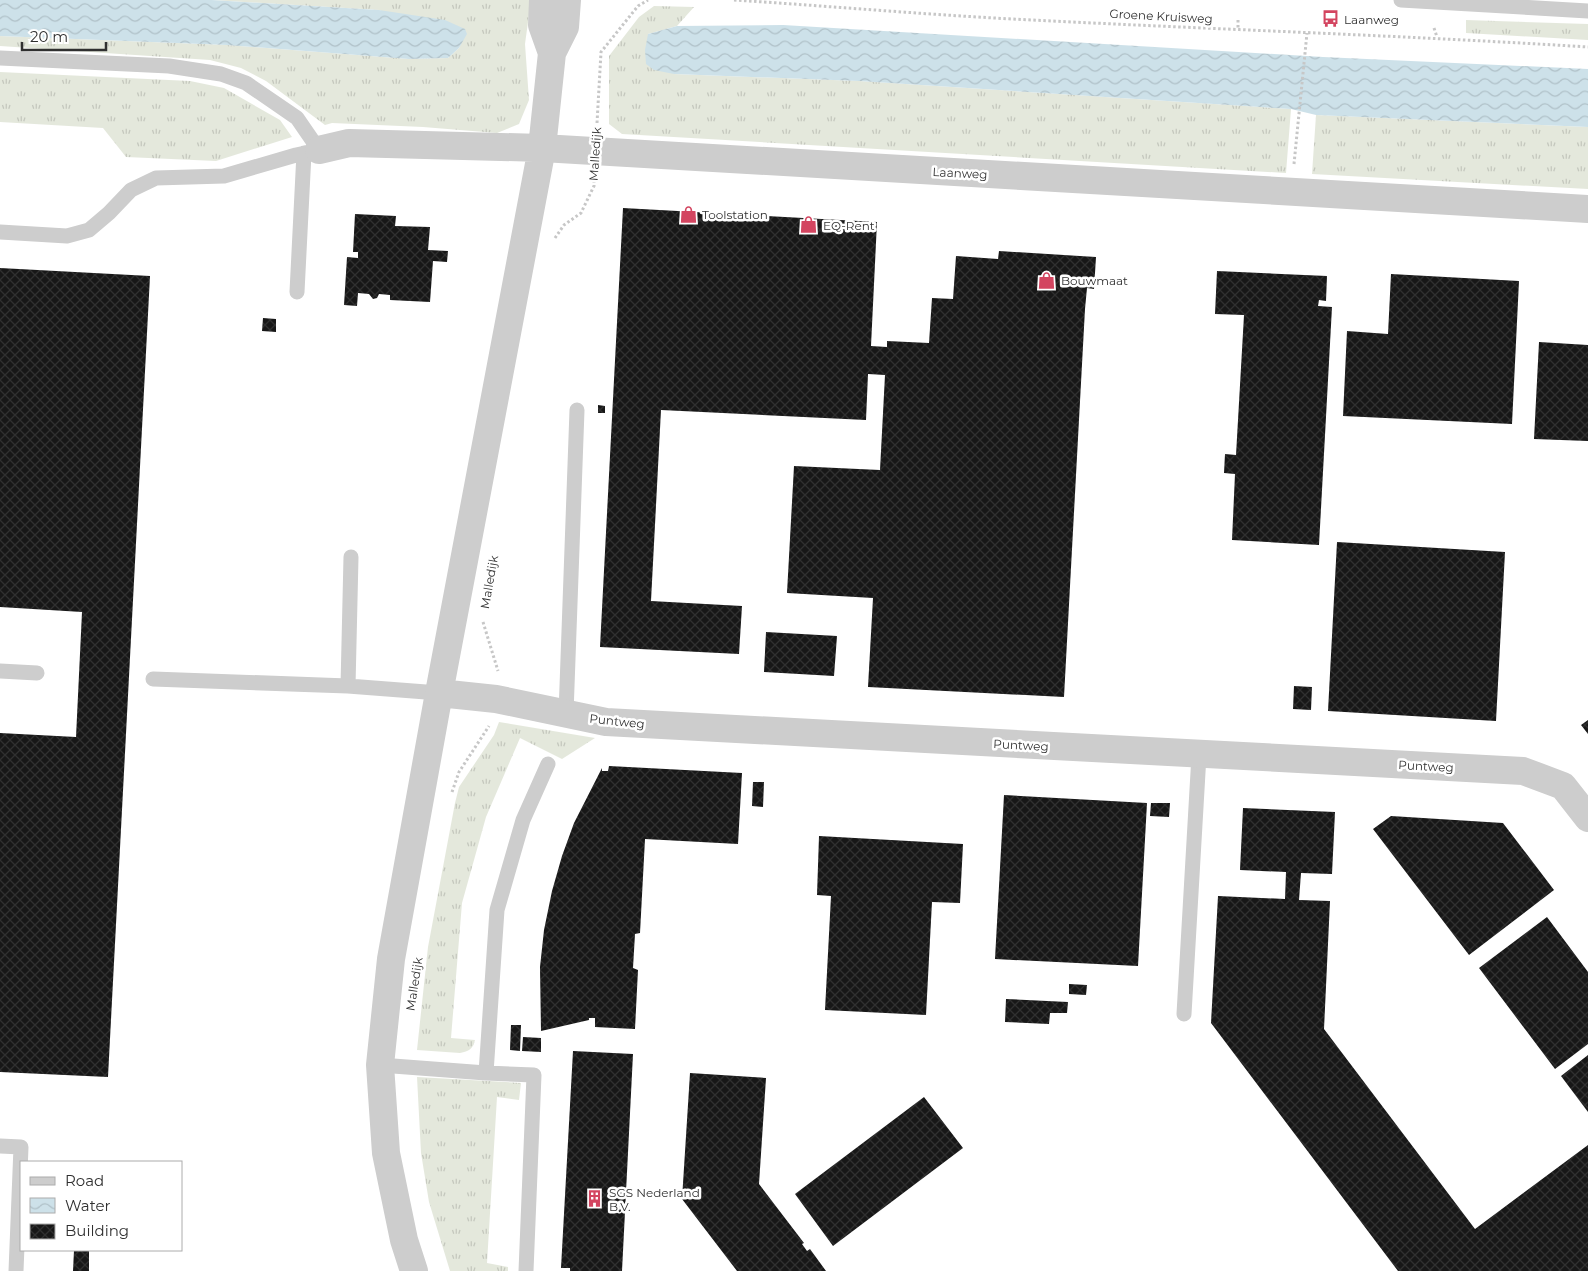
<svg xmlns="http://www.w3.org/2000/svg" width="1588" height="1271" viewBox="0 0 1588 1271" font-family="Montserrat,sans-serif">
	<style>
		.grass { fill: url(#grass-tufts) }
		.water { fill: url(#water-waves) }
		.building { fill: url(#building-cross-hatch) }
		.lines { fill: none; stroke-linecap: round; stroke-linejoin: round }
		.path { stroke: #c7c7c7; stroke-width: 3; stroke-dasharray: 2.5 2.5; stroke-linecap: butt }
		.lane { stroke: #cdcdcd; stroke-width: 15 }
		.street { stroke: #cdcdcd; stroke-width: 28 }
		.labels { text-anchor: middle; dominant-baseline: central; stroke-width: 5; stroke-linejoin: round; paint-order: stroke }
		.street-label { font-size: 12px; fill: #303030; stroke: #fff }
		.poi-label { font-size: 12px; fill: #303030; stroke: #fff; text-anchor: start }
	</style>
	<defs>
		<pattern id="grass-tufts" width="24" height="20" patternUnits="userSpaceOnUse" patternTransform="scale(1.25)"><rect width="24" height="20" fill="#e4e8dc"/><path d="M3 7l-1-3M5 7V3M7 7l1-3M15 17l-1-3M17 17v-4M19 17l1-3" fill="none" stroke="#c4c7bd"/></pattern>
		<pattern id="water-waves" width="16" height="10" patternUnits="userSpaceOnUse" patternTransform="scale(1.25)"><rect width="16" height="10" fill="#cde1e9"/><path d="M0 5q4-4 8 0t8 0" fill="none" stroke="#b0c1c8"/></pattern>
		<pattern id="building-cross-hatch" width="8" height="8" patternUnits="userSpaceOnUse" patternTransform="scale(1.25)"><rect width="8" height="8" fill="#171717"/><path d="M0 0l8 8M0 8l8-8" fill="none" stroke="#303030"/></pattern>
	</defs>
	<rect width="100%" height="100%" fill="#fff"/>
	<path class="grass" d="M212,0H531L525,44L529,100L519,124L497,133L423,127L332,123L325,125L266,81L241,68L210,60L0,46V36L227,45L409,59L448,58L459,48L462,41L379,10Z
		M654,6L694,7L677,26L648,34L674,74L859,81L1291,109L1286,173L622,134L609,124V56L639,17Z
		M1466,20L1588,24V40L1466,33Z
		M0,72L190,81L224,88L280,120L292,137L216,161L126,157L103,128L0,122Z
		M1316,115L1588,127V189L1312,174Z
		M499,722L595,738L562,759L520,738L486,817L462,903L451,1038L475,1040C473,1049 469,1051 460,1053L417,1050L428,947L455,803L459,787L494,735Z
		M417,1077L521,1083L519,1100L497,1097L487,1263L508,1267V1271H450L429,1202L421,1153Z"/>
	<path class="water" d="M0,0H212L379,10L445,20L465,29L467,34L459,48L448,58L409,59L227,45L0,36Z
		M783,25L1323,57L1588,69V127L1316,115L1291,109L859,81L674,74L654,70L646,64L645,50L648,34L677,26Z"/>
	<path class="building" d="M623,208L877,222L871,346L887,347V341L929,343L932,298L953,299L956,256L998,259L999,251L1096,257L1094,289L1087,288L1085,309L1064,697L868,687L873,598L787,593L794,466L880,470L885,375L868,374L866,420L661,410L651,601L742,606L739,654L600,647Z
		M355,214L396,216L395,226L430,227L428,250L448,251L447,262L433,261L430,302L390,300V295L379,294L377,298L373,299L369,294L358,293L357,306L344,305L347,257L358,258V252H353Z
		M0,268L150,276L108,1077L0,1072V733L76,737L82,612L0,607Z
		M1217,271L1327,276L1326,301L1319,300L1318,306L1332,307L1319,545L1232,540L1235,474L1224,473L1225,454L1236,455L1244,315L1215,314Z
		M1391,274L1519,281L1512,424L1343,416L1347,331L1388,334Z
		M263,318L276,319V332L262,331Z
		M1539,342L1588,345V441L1534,439Z
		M598,405L605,406V413H598Z
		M1337,542L1505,552L1496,721L1328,711Z
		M766,632L837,636L834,676L764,672Z
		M1294,686L1312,687L1311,710L1293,709Z
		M1588,720V734L1581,725Z
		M609,766L742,773L738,844L645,839L640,933L635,934L633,968L638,970L635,1029L595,1027V1018H589V1020L541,1031L540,967L544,930L552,891L562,856L574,823L602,768V771H608Z
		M753,782H764L763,807L752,806Z
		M1004,795L1147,803L1138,966L995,959Z
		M1151,803H1170L1169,817L1150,816Z
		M1243,808L1335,812L1332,874L1301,873L1299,900L1330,901L1324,1029L1475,1229L1588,1145V1271H1398L1211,1023L1218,896L1285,899L1286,872L1240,870Z
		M1391,816L1503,823L1554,890L1469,955L1373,829Z
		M819,836L963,844L960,903L932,902L926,1015L825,1010L831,896L817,895Z
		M1547,917L1588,972V1044L1555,1069L1479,968Z
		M1069,984L1087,985L1086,995L1069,994Z
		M1006,999L1068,1002L1067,1013H1050L1049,1024L1005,1022Z
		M511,1025H521L520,1051L510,1050Z
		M523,1037L541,1038V1052L522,1051Z
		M573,1051L633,1054L622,1271H570V1268H561Z
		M1588,1055V1112L1561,1076Z
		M690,1073L766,1078L759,1184L804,1243L802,1244L807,1251L810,1249L826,1271H737L682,1199Z
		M924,1097L963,1148L833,1246L795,1194Z
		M74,1250H89V1271H73Z"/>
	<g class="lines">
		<path class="path" d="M734,0C827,6 919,14 1012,19C1204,29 1396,35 1588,47
			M1238,20V29
			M1434,28L1437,37
			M597,123L601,52L638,6L648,0
			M1294,164L1307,33
			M555,238L564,225L581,213L594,186V179
			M483,622L498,671
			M452,792L459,772L489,726"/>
		<path class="lane" d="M1401,0L1588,11
			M0,58L169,66L221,74L246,83L297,118L319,150L296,155L224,176L156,178L131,190L109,213L89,230L67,236L0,232
			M297,292L304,153
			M0,671L37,673
			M153,679L348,686L439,693
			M348,686L351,557
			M566,714L577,410
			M1184,1014L1199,755
			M380,1065L486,1073L497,910L523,820L548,764
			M486,1073L534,1075L526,1271
			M0,1146L21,1147L16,1271"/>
		<path class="street" d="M543,0L542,25L552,53
			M319,150L349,143L542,148L1588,209
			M439,693L496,699L606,722L1523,771L1563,786L1588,818
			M414,1271L404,1240L386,1153L380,1065L391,959L439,693L542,148L552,53L565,27L567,0"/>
	</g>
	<defs>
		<symbol id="bus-bare" viewBox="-9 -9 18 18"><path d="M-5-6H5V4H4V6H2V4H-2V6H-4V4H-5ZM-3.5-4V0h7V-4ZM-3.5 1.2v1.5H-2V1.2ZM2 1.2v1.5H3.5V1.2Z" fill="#d34560" stroke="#fff" stroke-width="2.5" paint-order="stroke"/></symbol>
		<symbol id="shop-bare" viewBox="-9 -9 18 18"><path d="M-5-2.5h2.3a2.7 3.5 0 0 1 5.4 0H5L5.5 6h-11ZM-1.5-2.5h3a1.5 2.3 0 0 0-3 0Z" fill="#d34560" stroke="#fff" stroke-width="2.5" paint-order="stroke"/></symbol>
		<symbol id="building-bare" viewBox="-9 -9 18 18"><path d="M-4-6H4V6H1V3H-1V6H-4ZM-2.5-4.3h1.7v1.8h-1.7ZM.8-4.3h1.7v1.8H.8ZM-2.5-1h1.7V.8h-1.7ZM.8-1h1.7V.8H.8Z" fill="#d34560" stroke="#fff" stroke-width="2.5" paint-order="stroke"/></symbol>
	</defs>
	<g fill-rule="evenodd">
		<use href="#bus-bare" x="1318" y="6" width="25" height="25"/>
		<use href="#shop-bare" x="676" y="202" width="25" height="25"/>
		<use href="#shop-bare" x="796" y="212" width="25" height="25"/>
		<use href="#shop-bare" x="1034" y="268" width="25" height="25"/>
		<use href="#building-bare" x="582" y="1186" width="25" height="25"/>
	</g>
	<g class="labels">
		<g class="street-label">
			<text transform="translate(1161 16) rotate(3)">Groene Kruisweg</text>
			<text transform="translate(595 154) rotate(-86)">Malledijk</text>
			<text transform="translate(960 173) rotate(3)">Laanweg</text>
			<text transform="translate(489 582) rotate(-80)">Malledijk</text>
			<text transform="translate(617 721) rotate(6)">Puntweg</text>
			<text transform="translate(1021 745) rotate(3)">Puntweg</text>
			<text transform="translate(1426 766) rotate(3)">Puntweg</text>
			<text transform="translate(414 984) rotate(-81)">Malledijk</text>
		</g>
		<g class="poi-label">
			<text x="1344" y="19">Laanweg</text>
			<text x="702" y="214">Toolstation</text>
			<text x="823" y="225">EQ-Rent</text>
			<text x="1061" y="280">Bouwmaat</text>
			<text x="609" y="1192">SGS Nederland<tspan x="609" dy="14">B.V.</tspan></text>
		</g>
	</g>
	<rect x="20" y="1161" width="162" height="90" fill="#ffffff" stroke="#acacac"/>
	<rect x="30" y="1177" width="25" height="8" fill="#cdcdcd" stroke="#acacac"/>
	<text x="65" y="1186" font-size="15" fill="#303030">Road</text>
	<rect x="30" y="1198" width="25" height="15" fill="url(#water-waves)" stroke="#acacac"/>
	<text x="65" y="1211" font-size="15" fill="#303030">Water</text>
	<rect x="30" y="1224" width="25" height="15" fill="url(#building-cross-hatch)" stroke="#acacac"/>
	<text x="65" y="1236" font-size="15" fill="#303030">Building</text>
	<path d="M22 42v8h84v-8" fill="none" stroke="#303030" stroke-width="2.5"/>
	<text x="30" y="42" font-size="15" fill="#303030" stroke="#ffffff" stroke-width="4" paint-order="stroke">20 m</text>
</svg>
